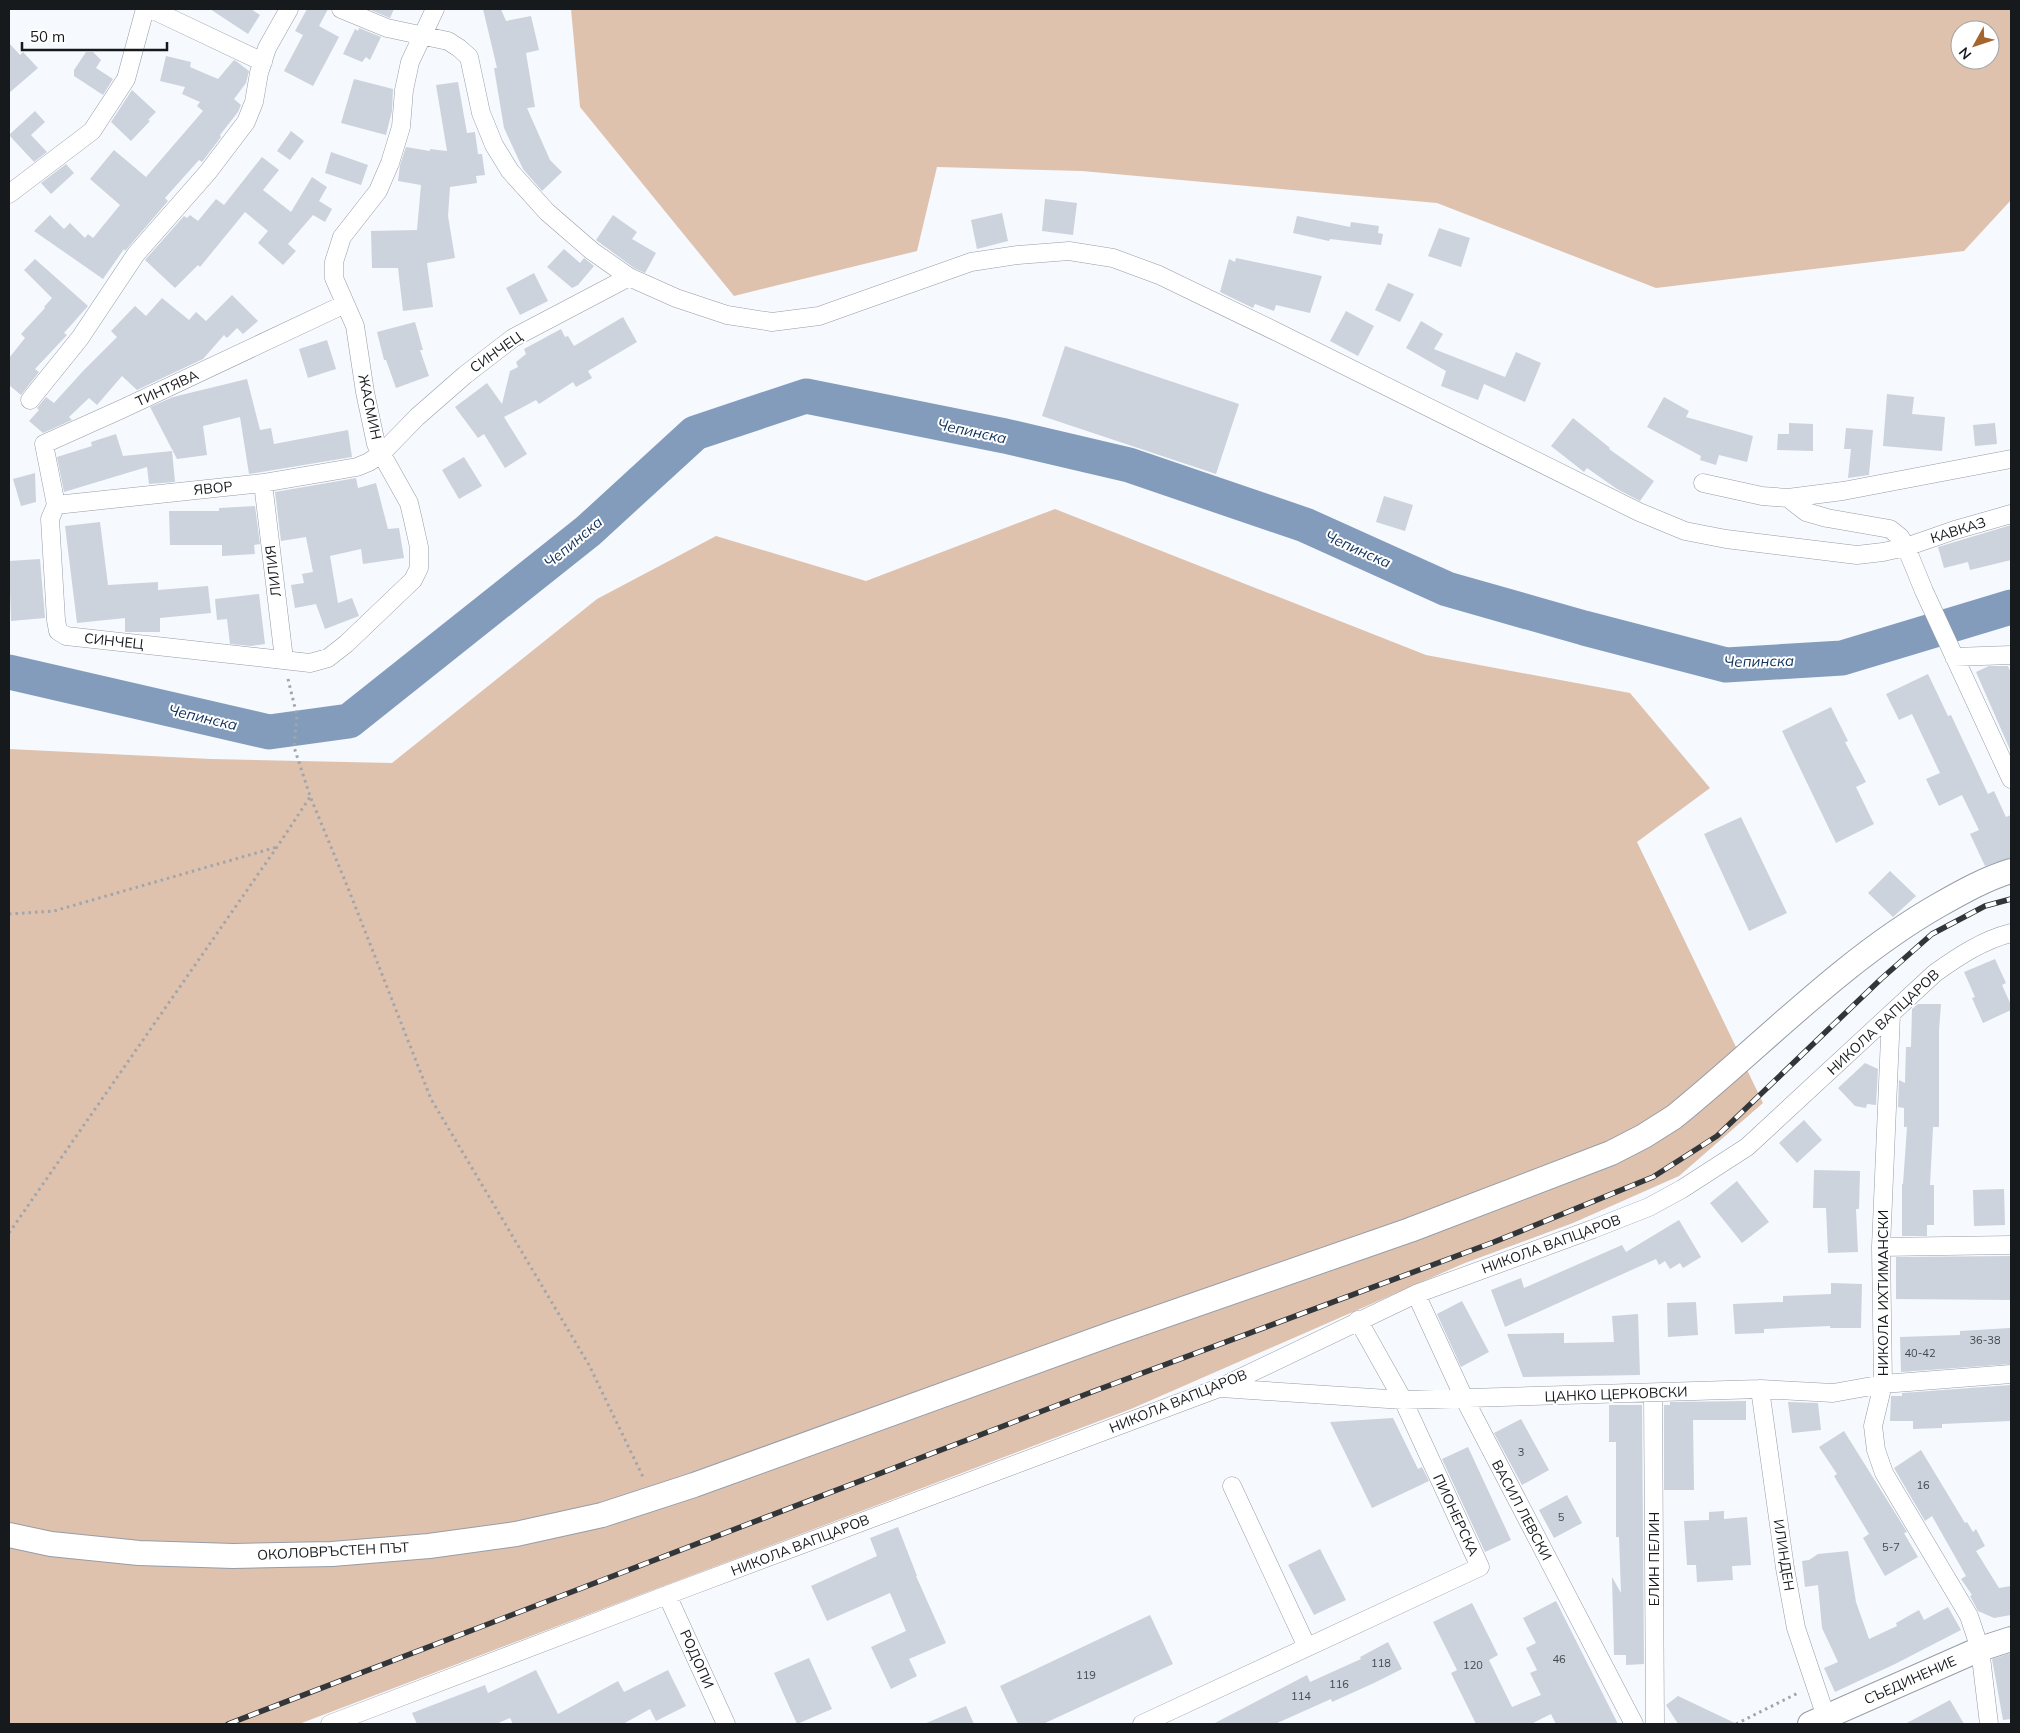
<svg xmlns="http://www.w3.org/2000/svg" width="2020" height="1733" viewBox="0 0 2020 1733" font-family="Mulish,sans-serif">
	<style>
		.green { fill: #dec2ae; fill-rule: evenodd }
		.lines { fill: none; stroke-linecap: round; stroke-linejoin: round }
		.river { stroke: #849cbc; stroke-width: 35 }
		.building { fill: #ccd3dd }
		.street-casing { stroke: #969da6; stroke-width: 19 }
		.secondary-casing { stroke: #969da6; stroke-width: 26 }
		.path { stroke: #a2a5a9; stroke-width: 3; stroke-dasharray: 2.5 4; stroke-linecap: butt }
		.street { stroke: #fff; stroke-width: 18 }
		.secondary { stroke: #fff; stroke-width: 24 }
		.rail-casing { stroke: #333639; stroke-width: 5.5 }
		.rail { stroke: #fff; stroke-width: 4; stroke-dasharray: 11; stroke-linecap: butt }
		.labels { text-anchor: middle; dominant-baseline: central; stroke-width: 4; stroke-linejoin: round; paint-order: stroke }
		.number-label { font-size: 11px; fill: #44484d }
		.street-label { font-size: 14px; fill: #171a1d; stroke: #fff }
		.water-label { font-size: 15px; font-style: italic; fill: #10315b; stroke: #fff }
	</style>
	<rect width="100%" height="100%" fill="#f6f9fe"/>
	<path class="green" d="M571,9H2011V200L1964,251L1656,288L1437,203L1082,171L937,167L917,251L734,296L580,107ZM1960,30H1990V60H1960Z
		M1055,509L1426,655L1630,693L1710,788L1637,842L1763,1103L1679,1176L1573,1223L1465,1263L1131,1409L299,1724H9V749L211,759L392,763L597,599L716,536L866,581Z"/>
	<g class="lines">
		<path class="river" d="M9,672L269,732L349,721L588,531L695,433L806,396L1005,436L1129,465L1305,525L1447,589L1584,628L1726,665L1842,658L2011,607"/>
	</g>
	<path class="building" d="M210,9H251L260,15L248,34Z
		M307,9H328L319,26L339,37L313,86L284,71L303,35L295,31Z
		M368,9H394L390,18Z
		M483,9H501L506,21L531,16L539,50L526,53L535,107L527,108L550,160L562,172L542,191L523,169L504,128L494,68H497Z
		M359,28L381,37L370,60L366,57L362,62L343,54L355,29L358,31Z
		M9,43L20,55L23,52L38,68L9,93Z
		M86,52H93L101,60L96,68L113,79L103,95L74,76V70Z
		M166,56L191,62L190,67L218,79L234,60L236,61L249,71L246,83L234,99L241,105L238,112L220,135L221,137L202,162L199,160L165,198L168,201L125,251L124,249L103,279L34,231L50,215L64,229L70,223L85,238L88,234L93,238L120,205L90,179L114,150L146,177L203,111L197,106L200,102L182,94L185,87L160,81Z
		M354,79L393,89L392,111L386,135L341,123Z
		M458,82L467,133L475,132L478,154H482L485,175L476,176L477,183L450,187L448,216L455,258L427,263L433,307L403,311L398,268H372L371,231L417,230L421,185L398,181L400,165L406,147L430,151V149L447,151L436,85Z
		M132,90L156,112L148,120L150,121L131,141L111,122Z
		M35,111L45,122L31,135L47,152L34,162L9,135Z
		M291,131L304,141L290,160L277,151Z
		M331,152L368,165L361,185L325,173Z
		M262,157L279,170L263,190L291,212L312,177L327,187L319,201L332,209L325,222L313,215L288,244L296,251L283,265L258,243L268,231L245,212L200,267L198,265L175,288L145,260L184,216L187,218L190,215L198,221L216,199L224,205Z
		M66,164L74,173L51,194L41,183Z
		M1045,199L1077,203L1073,235L1042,231Z
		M1002,213L1008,241L977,249L971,220Z
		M613,215L637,232L632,239L656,253L645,273L634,268L596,240Z
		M1297,216L1350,227L1351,222L1379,226L1378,233L1383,234L1381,245L1330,239L1329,241L1293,233Z
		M1439,228L1470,238L1461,267L1428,256Z
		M564,249L580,263L584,258L594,266L578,285L572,288L547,267Z
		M1236,258L1322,276L1310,313L1276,305L1274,311L1255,304L1253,308L1220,292L1229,259L1235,262Z
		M35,259L88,306L64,333L67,335L35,369L39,372L21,395L9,385V358L25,338L21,334L45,308L44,307L52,298L24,270Z
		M534,273L548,301L520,315L506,288Z
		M1388,283L1414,294L1400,322L1375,310Z
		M232,295L258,321L243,334L237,328L227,338L224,335L203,359L137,390L122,376L97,405L89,398L69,417L72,420L43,433L29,421L39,410L37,408L46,397L54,403L84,370L117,337L111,331L135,306L146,316L162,298L189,320L196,312L206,321Z
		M1346,311L1374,326L1358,356L1330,341Z
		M623,317L637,342L588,371L592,378L576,387L573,382L539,404L536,400L504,417L527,454L505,468L484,434L478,438L455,407L487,383L502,404L510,371L518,367L516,362L526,354L524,349L561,329L565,337L568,336L574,346Z
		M1421,321L1443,334L1434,349L1505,377L1516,352L1541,363L1525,402L1484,384L1478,400L1441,386L1446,371L1406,348Z
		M415,322L423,350H420L429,376L396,388L386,360H384L377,332Z
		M327,340L336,369L308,378L299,349Z
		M1065,346L1239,404L1216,474L1042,416Z
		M247,379L260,430L271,428L274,444L348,430L352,457L249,474L240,417L203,426L207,455L177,459L150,407L173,397Z
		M1887,394L1914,397L1912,414L1945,417L1942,451L1883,446Z
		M1664,397L1689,411L1686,417L1753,436L1747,462L1719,455L1716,465L1700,460L1701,456L1647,427Z
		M1573,418L1610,448L1609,449L1654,481L1640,501L1617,489L1587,468L1584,472L1551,446Z
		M1789,423L1813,424V451L1777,450L1778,434H1789Z
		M1995,423L1997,444L1975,446L1973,425Z
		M1846,428L1873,430L1869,475L1848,478L1851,449H1844Z
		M116,434L123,456L172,451L175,482L149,484L147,467L64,492L57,457L92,446L91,442Z
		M464,457L482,486L459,499L442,470Z
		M35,473L36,502L21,506L13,479Z
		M356,478L358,488L376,483L388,529L399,528L404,558L363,564L361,549L330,556L338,603L352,598L359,616L325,629L316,604L295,608L291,585L304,583L302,574L313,572L306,537L281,541L275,492Z
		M1384,496L1413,505L1405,531L1376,522Z
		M255,506L260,544L254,545L255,554L222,556V545H170L169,511H219V508Z
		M100,522L108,585L158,582V590L208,586L211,613L160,618V632H125V618L77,623L65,526Z
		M2011,525V560L1970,570L1968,562L1944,568L1938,547Z
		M40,559L45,618L11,621L9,561Z
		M259,594L265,644L251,646L230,644L227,619L217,620L215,599Z
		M1989,666H2008L2011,673V752L1976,672Z
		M1928,674L1948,716L1951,715L1988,794L1994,791L2006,817L2011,815V858L1985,866L1970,834L1979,830L1962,795L1939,806L1926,779L1940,773L1912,714L1899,720L1886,694Z
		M1831,707L1848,741L1845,742L1866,782L1856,787L1874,824L1836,843L1782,731Z
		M1741,817L1787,913L1749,931L1704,834Z
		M1890,871L1916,896L1893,917L1868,893Z
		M1995,959L2006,983L2002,985L2011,1005V1010L1983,1023L1972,998L1975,997L1964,972Z
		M1918,1004H1941L1939,1030V1127H1933L1930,1185H1934V1225H1927V1236H1902V1184H1903L1907,1127H1904V1108L1898,1107L1899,1080L1905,1083L1906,1047H1911L1912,1009Z
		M1865,1063L1878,1069L1876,1105L1867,1104L1866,1108L1855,1106L1838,1088Z
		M1804,1120L1822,1140L1797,1163L1779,1143Z
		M1814,1170L1860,1171L1859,1209H1856L1858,1252L1828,1253L1826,1208H1813Z
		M1737,1181L1769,1222L1742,1243L1710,1203Z
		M2004,1189L2005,1225L1974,1226L1973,1190Z
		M1679,1220L1701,1257L1683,1268L1680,1263L1670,1269L1665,1261L1659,1265L1656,1259L1505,1327L1491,1290L1521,1278L1524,1288L1622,1245L1626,1252Z
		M2011,1256V1300L1896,1299V1257Z
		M1831,1283L1862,1284L1861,1328H1830V1326L1764,1329V1333L1735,1334L1733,1304L1783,1302V1296L1831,1294Z
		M1462,1301L1489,1352L1461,1367L1437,1314Z
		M1696,1302L1698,1335L1668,1337L1667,1303Z
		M1638,1314L1640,1375L1523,1377L1507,1334L1564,1333V1343L1614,1342L1612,1316Z
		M2010,1328L2011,1364L1901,1372L1900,1337L1960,1335V1331Z
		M2011,1385V1421L1942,1424V1428L1913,1429V1421H1890L1891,1396H1902V1393Z
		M1746,1401V1420H1693L1694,1490H1664V1405H1670V1402Z
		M1788,1402L1818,1403L1821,1430L1792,1433Z
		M1609,1405H1642L1644,1664L1626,1665V1655H1614L1612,1577L1621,1593L1619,1537H1616V1442H1609Z
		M1393,1418L1418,1469L1422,1467L1429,1481L1372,1508L1330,1422Z
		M1521,1419L1549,1470L1522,1485L1494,1433Z
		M1844,1431L1907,1532L1904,1533L1918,1557L1885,1576L1863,1538L1869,1534L1834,1476L1837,1474L1819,1447Z
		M1468,1447L1511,1540L1485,1552L1442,1459Z
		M1921,1450L1965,1523L1967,1522L1973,1532L1976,1529L1985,1546L1976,1551L1999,1588L2011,1586V1615L1994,1618L1978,1611L1970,1596L1972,1595L1961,1579L1966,1576L1932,1516L1925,1521L1894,1468Z
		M1567,1495L1582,1523L1554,1538L1539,1510Z
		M1724,1511V1519L1747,1517L1751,1565L1732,1566L1733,1580L1697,1582L1696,1565H1687L1684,1521L1709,1520V1512Z
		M898,1527L917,1576H916L946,1643L909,1659L917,1676L891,1689L871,1647L906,1631L890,1593L827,1621L811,1586L877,1556L870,1538Z
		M1320,1549L1346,1600L1314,1615L1288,1565Z
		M1848,1551L1856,1602L1869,1639L1897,1626L1896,1623L1919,1610L1924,1620L1948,1607L1961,1630L1895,1664L1835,1692L1824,1668L1838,1662L1822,1628L1818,1585L1805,1587L1802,1561L1809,1560L1818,1554Z
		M1556,1601L1618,1724H1556L1551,1714L1531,1724H1476L1451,1673L1457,1670L1433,1622L1472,1603L1498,1655L1489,1660L1512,1707L1541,1695L1530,1673L1537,1670L1526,1648L1536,1643L1523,1618Z
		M1150,1615L1173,1664L1043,1724H1018L1000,1686Z
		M1388,1642L1402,1669L1374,1683L1332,1702L1331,1699L1275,1724H1213L1307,1675L1310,1682L1361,1659L1360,1657Z
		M2011,1653V1719L2003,1720L1992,1659Z
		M809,1658L832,1709L797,1724L774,1673Z
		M536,1670L558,1714L618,1681L624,1692L668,1670L686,1706L656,1721L650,1709L623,1724H513L510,1718L496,1724H417L412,1713L485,1685L488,1693Z
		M1678,1696L1737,1724H1678L1666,1705Z
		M1950,1700L1964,1724H1905Z
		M966,1706L974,1724H924Z"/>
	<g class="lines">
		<defs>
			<path id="street" d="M151,9L263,62
				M341,9L387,28L448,41L459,48L469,57L481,113L494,145L510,171L547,212L592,251L629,277L676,298L727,315L772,322L819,316L971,262L1018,255L1069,251L1113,258L1159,275L1277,332L1639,512L1685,531L1726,539L1857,555L1883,552L1906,547L1924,591L2011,779
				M435,9L410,62L404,90L401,127L390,163L378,191L342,237L334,262V278L355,326L365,392L376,444L409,503L413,520L419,547V568L413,580L346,644L328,658L310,663L66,636L58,631L56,620L50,519L56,505L263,483L357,467L369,462L381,454L417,417L465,375L513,338L629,277
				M9,194L92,131L126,79L145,9
				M30,400L80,338L136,254L208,172L246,122L254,102L259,73L267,48L289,9
				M2011,459L1843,491L1788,498L1806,512L1827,518L1890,529L1900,537L1906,547L1955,530L2011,514
				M263,483L284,659
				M1703,483L1762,496L1788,498
				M56,505L44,444L122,409L345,304
				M1954,657L2011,655
				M1891,1014L1881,1247L1883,1384L1873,1426L1876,1450L1884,1473L1969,1616L1980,1649L1989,1724
				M1881,1247L2011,1245
				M1416,1294L1464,1398L1634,1724
				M1221,1388L1403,1400L1760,1389L1833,1393L1883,1384L2011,1374
				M1760,1389L1785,1568L1796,1628L1826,1717
				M1653,1393L1655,1724
				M1232,1486L1307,1647
				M667,1595L726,1724
				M330,1724L667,1595L1219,1388L1416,1294L1593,1229L1649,1207L1682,1189L1747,1147L1935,973C1959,956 1983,940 2011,933
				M1142,1724L1480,1567L1403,1400L1358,1320"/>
			<path id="secondary" d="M9,1535L51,1544L139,1553L233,1556L332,1554L429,1546L516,1534L602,1515L694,1485L1114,1333L1410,1230L1611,1153L1644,1136L1674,1117C1762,1046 1841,961 1939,905C1962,892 1987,878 2011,871
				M1810,1724L1980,1649L2011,1639"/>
		</defs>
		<use href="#street" class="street-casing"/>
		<use href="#secondary" class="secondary-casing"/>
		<path class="path" d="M288,679L297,716L294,747L310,796L350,893L431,1099L589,1365L644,1479
			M9,914L54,911L277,847
			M9,1233L277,847L310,797
			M1736,1724L1800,1692"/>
		<use href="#street" class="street"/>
		<use href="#secondary" class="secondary"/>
		<defs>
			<path id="rail" d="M228,1724L1097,1390L1494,1242L1653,1177L1717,1136L1881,979L1932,934L1985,906L2011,899"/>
		</defs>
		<use href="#rail" class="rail-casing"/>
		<use href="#rail" class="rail"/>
	</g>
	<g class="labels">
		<g class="number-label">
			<text x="1985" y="1340">36-38</text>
			<text x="1920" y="1353">40-42</text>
			<text x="1521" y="1452">3</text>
			<text x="1923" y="1485">16</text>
			<text x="1561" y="1517">5</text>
			<text x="1891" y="1547">5-7</text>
			<text x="1559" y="1659">46</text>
			<text x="1381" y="1663">118</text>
			<text x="1473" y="1665">120</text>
			<text x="1086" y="1675">119</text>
			<text x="1339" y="1684">116</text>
			<text x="1301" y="1696">114</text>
		</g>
		<g class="street-label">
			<text transform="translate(496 352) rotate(-35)">СИНЧЕЦ</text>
			<text transform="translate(167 388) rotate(-25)">ТИНТЯВА</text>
			<text transform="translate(370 407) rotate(78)">ЖАСМИН</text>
			<text transform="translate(213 488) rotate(-6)">ЯВОР</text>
			<text transform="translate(1958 530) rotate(-17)">КАВКАЗ</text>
			<text transform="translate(273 571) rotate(-97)">ЛИЛИЯ</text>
			<text transform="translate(114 641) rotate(6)">СИНЧЕЦ</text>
			<text transform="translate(1883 1022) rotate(-43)">НИКОЛА ВАПЦАРОВ</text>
			<text transform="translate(1551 1244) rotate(-20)">НИКОЛА ВАПЦАРОВ</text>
			<text transform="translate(1883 1293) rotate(-90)">НИКОЛА ИХТИМАНСКИ</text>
			<text transform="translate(1616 1394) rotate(-2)">ЦАНКО ЦЕРКОВСКИ</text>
			<text transform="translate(1178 1401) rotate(-22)">НИКОЛА ВАПЦАРОВ</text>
			<text transform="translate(1522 1510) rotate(62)">ВАСИЛ ЛЕВСКИ</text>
			<text transform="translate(1456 1515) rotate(65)">ПИОНЕРСКА</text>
			<text transform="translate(800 1545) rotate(-21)">НИКОЛА ВАПЦАРОВ</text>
			<text transform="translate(333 1551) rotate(-3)">ОКОЛОВРЪСТЕН ПЪТ</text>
			<text transform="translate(1784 1555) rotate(81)">ИЛИНДЕН</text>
			<text transform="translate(1654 1559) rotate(-90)">ЕЛИН ПЕЛИН</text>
			<text transform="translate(697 1659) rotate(66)">РОДОПИ</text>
			<text transform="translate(1910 1680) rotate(-24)">СЪЕДИНЕНИЕ</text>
		</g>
		<g class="water-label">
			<text transform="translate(972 431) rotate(12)">Чепинска</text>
			<text transform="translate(573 542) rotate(-40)">Чепинска</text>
			<text transform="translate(1358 549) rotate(24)">Чепинска</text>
			<text transform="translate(1759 661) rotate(-1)">Чепинска</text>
			<text transform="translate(203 717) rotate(13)">Чепинска</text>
		</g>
	</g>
	<rect width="2020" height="1733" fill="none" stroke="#171a1d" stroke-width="20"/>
	<g transform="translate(1975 45) rotate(230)"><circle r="24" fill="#ffffff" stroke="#a2a3a5"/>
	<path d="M0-4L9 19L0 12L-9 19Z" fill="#a5652e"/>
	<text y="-8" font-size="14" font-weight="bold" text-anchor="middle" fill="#171a1d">N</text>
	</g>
	<path d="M22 42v8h145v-8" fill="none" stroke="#171a1d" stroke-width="2.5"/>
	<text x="30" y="42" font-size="15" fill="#171a1d" stroke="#ffffff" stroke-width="4" paint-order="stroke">50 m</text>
</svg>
